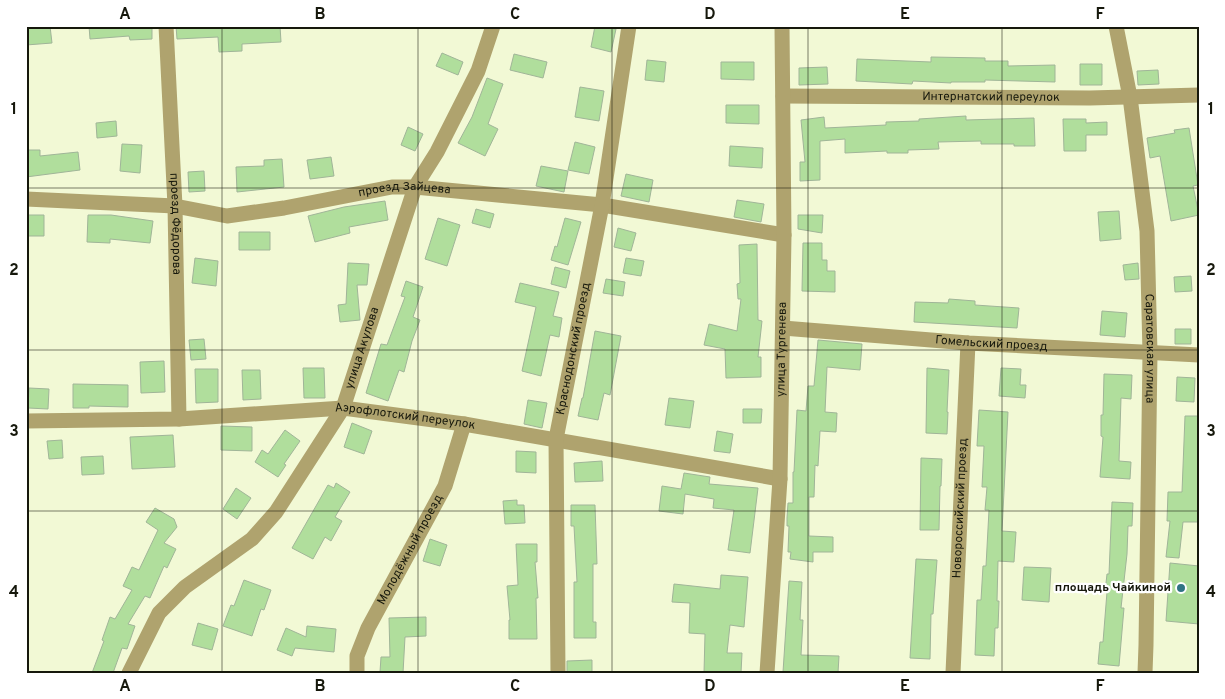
<svg xmlns="http://www.w3.org/2000/svg" width="1225" height="699" viewBox="0 0 1225 699" font-family="Overpass,sans-serif">
	<style>
		.building { fill: #b0de9c; stroke: #a0b598 }
		.lines { fill: none; stroke-linecap: round; stroke-linejoin: round }
		.minor { stroke: #afa36e; stroke-width: 15 }
		.grid { fill: none; stroke: #16180c; stroke-width: 1; stroke-opacity: 0.55 }
		.poi-dot { fill: #307484; stroke: #fff; stroke-width: 2 }
		.labels { text-anchor: middle; dominant-baseline: central; stroke-width: 4.5; stroke-linejoin: round; paint-order: stroke }
		.street-label { font-size: 12px; fill: #16180c; stroke: #fff }
		.poi-label { font-size: 12px; font-weight: bold; fill: #16180c; stroke: #fff; text-anchor: end }
		.neatline { fill: none; stroke: #16180c; stroke-width: 2 }
		.grid-label { font-size: 16px; text-anchor: middle; font-weight: bold; fill: #16180c }
	</style>
	<rect width="100%" height="100%" fill="#f2f9d5"/>
	<path class="building" d="M26,26H50L52,43L26,45Z
		M89,26H152V39L130,40L129,36L90,39Z
		M176,26H280L281,42L242,44V51L219,52L218,37L177,39Z
		M595,26L616,29L611,52L591,47Z
		M442,53L463,62L458,75L436,66Z
		M514,54L547,62L543,78L510,70Z
		M931,57L985,58V61H1008V66L1055,65V82L985,80V82H951V83L913,81L912,84L856,81L857,59L931,62Z
		M647,60L666,62L664,82L645,80Z
		M721,62H754V80L721,79Z
		M1080,64H1102V85H1080Z
		M827,67L828,84L799,85V68Z
		M1158,70L1159,84L1138,85L1137,71Z
		M487,78L503,84L488,124L498,129L485,156L458,143L472,117Z
		M580,87L604,91L599,121L575,117Z
		M726,105H759V124L726,123Z
		M966,116V120L1034,118L1035,146H1014V144H981V141L938,142L939,149L908,150V153H887V151L845,153V139L820,141V180L800,181V162H805L801,120L824,117L825,128L886,125V122L919,121V119Z
		M1063,119H1086V123L1107,122V135H1086V151H1064Z
		M116,121L117,136L97,138L96,123Z
		M408,127L423,134L415,151L401,145Z
		M1189,128L1198,185L1193,186L1199,215L1171,221L1160,156L1150,158L1147,138L1175,133L1174,130Z
		M575,142L595,147L589,174L568,170Z
		M122,144L142,145L140,173L120,171Z
		M730,146L763,148L762,168L729,166Z
		M26,150H40V156L78,152L80,170L26,177Z
		M331,157L334,176L310,179L307,160Z
		M282,159L284,187L237,192L236,167L264,166V160Z
		M541,166L568,171L564,192L536,186Z
		M204,171L205,191L189,192L188,172Z
		M626,174L653,180L649,202L621,196Z
		M737,200L764,204L761,222L734,217Z
		M385,201L388,220L349,227L350,233L315,242L308,216L344,207Z
		M476,209L494,214L490,228L472,223Z
		M1119,211L1121,239L1100,241L1098,212Z
		M26,215H44V236H26Z
		M88,215H111L153,221L150,243L110,239V243L87,242Z
		M798,215H823L822,233L798,229Z
		M438,218L460,225L447,266L425,259Z
		M565,218L581,222L568,265L551,260L555,246L557,247Z
		M618,228L636,233L631,251L614,247Z
		M239,232H270V250H239Z
		M803,243H822V260H827V271H835V292L802,291Z
		M757,244L758,320L762,321L758,357H761V377L726,378L725,349L704,345L709,324L737,331L741,299H738L737,284L740,283L739,245Z
		M195,258L218,261L216,286L192,283Z
		M626,258L644,261L641,276L623,273Z
		M348,263L369,264L367,285H357L360,320L340,322L338,305L346,304Z
		M1138,263L1139,279L1125,280L1123,265Z
		M555,267L570,271L566,288L551,284Z
		M1191,276L1192,291L1175,292L1174,277Z
		M606,279L625,282L623,296L603,293Z
		M406,281L423,287L413,317L420,320L412,341L404,372L399,370L388,401L366,393L381,344L387,345L405,297L401,296Z
		M520,283L559,292L553,316L562,318L559,337L550,335L541,376L522,371L536,307L515,302Z
		M949,299L975,301V305L1019,308L1017,328L914,322L915,302L948,303Z
		M1102,311L1127,313L1125,337L1100,335Z
		M1175,329H1191V344H1175Z
		M595,331L621,336L610,395L604,393L598,420L578,416L582,398H583Z
		M204,339L206,359L191,360L189,340Z
		M818,340L862,344L860,370L827,367L825,412L837,413L836,432L820,431L818,466L815,465L814,497H809V536L833,537V552H813V562L790,559L791,552H788L789,526H787V518L788,503H793V472H794L797,410L806,411L808,386H814Z
		M164,361L165,392L141,393L140,362Z
		M303,368H324L325,398H304Z
		M927,368L949,370L947,412H948L947,434L926,433Z
		M1001,368L1021,369L1020,385H1026L1025,398L999,396Z
		M195,369H218V402L196,403Z
		M242,370H260L261,399L243,400Z
		M1104,374L1132,375L1131,399L1121,398L1119,461L1131,462L1130,479L1100,477L1103,437L1101,436V415H1103Z
		M1177,377L1195,378L1194,402L1176,401Z
		M73,384L128,385V407L89,406V408H73Z
		M29,388L49,389L48,409L28,408Z
		M669,398L694,401L690,428L665,425Z
		M528,400L547,403L542,428L524,424Z
		M743,409H762L761,423H743Z
		M979,410L1008,412L1002,531L1016,532L1014,562L998,561L997,601H999L998,628H995L994,656L975,655L977,600H981L983,566H986L989,510H985L987,487H982L984,446H977Z
		M1185,416H1199V522H1183L1179,558L1166,557L1170,521H1167L1168,492H1182Z
		M352,423L372,431L364,454L344,447Z
		M221,426L252,427V451L221,450Z
		M285,430L300,441L284,464L286,465L278,477L255,462L262,450L268,454Z
		M717,431L733,434L730,453L714,451Z
		M173,435L175,467L132,469L130,437Z
		M62,440L63,458L49,459L47,441Z
		M516,451L536,452V473L516,472Z
		M103,456L104,474L82,475L81,457Z
		M921,458L942,459L941,486H940L939,530H920Z
		M602,461L603,481L575,482L574,463Z
		M684,473L710,477L709,484L758,488L750,553L728,550L734,510L713,508L714,499L685,494L683,514L659,511L662,486L681,489Z
		M336,483L350,492L335,517L342,521L331,541L325,537L313,559L292,548L328,485L334,488Z
		M236,488L251,498L237,519L223,509Z
		M517,500V505H524L525,523L505,524L503,501Z
		M1112,502L1133,503L1132,526H1128L1127,554L1121,608H1124L1119,666L1098,664L1100,642H1103L1107,592H1105L1107,574H1109Z
		M571,505H595L597,564H593V622H596V638H574V582H577L574,526H571Z
		M155,508L174,519L177,527L164,543L176,549L167,568L164,566L150,598L145,596L128,624L135,626L127,649L122,648L113,673H92L104,641L102,640L110,617L115,619L132,590L123,586L132,567L139,570L158,530L146,522Z
		M430,539L447,545L440,566L423,561Z
		M516,544H537V562H535L538,598H536L537,639H509V620H510L507,586L518,585Z
		M916,559L937,560L933,614H931L930,659L910,658Z
		M1170,563L1199,566V624L1166,621Z
		M1024,567L1051,568L1049,602L1022,600Z
		M721,575L748,577L744,627L730,625L727,653H742L741,673H704L705,634L689,633L690,603L672,602L674,584L720,589Z
		M244,580L271,590L264,610L261,609L252,636L223,626L231,605L234,606Z
		M789,581L802,582L800,620H803L801,655L839,656L838,673L783,672Z
		M426,617V636L405,637L403,673L380,672L381,657H390L389,618Z
		M198,623L218,629L212,650L192,645Z
		M307,626L336,629L334,652L295,648L292,656L277,650L286,628L306,637Z
		M592,660V673H567V661Z"/>
	<g class="lines">
		<g class="minor">
			<path id="s1" d="M166,26L175,206L179,419"/>
			<path id="s2" d="M1116,26L1130,97L1147,231L1150,353L1146,645L1145,673"/>
			<path id="s3" d="M783,96L1090,98L1199,95"/>
			<path id="s4" d="M26,199L175,206L227,216L284,208L392,187H415L602,205L784,235"/>
			<path id="s5" d="M783,328L968,343L1199,355"/>
			<path id="s6" d="M26,421L179,419L343,408L464,424L780,479"/>
			<path id="s7" d="M129,673L159,613L185,587L252,539L276,512L343,408L415,187L437,152L478,71L493,26"/>
			<path id="s8" d="M357,673V656L368,628L445,486L464,424"/>
			<path id="s9" d="M558,673L556,439L602,205L629,26"/>
			<path id="s10" d="M767,673L780,479L784,235L782,26"/>
			<path id="s11" d="M953,673L968,343"/>
		</g>
	</g>
	<path class="grid" d="M222,26V673M418,26V673M612,26V673M808,26V673M1002,26V673M26,188H1199M26,350H1199M26,511H1199"/>
	<circle class="poi-dot" cx="1181" cy="588" r="5"/>
	<g class="labels">
		<g class="street-label">
			<text stroke="none"><textPath href="#s3" startOffset="208">Интернатский переулок</textPath></text>
			<text stroke="none"><textPath href="#s4" startOffset="382">проезд Зайцева</textPath></text>
			<text stroke="none"><textPath href="#s1" startOffset="198">проезд Фёдорова</textPath></text>
			<text stroke="none"><textPath href="#s5" startOffset="209">Гомельский проезд</textPath></text>
			<text stroke="none"><textPath href="#s7" startOffset="409">улица Акулова</textPath></text>
			<text stroke="none"><textPath href="#s9" startOffset="326">Краснодонский проезд</textPath></text>
			<text stroke="none"><textPath href="#s2" startOffset="325">Саратовская улица</textPath></text>
			<text stroke="none"><textPath href="#s10" startOffset="324">улица Тургенева</textPath></text>
			<text stroke="none"><textPath href="#s6" startOffset="380">Аэрофлотский переулок</textPath></text>
			<text stroke="none"><textPath href="#s11" startOffset="165">Новороссийский проезд</textPath></text>
			<text stroke="none"><textPath href="#s8" startOffset="136">Молодёжный проезд</textPath></text>
		</g>
		<g class="poi-label">
			<text x="1171" y="588">площадь Чайкиной</text>
		</g>
	</g>
	<rect width="1225" height="699" fill="none" stroke="#ffffff" stroke-width="55"/>
	<rect x="28" y="28" width="1170" height="644" class="neatline"/>
	<g class="grid-label">
		<text x="125" y="19">A</text>
		<text x="320" y="19">B</text>
		<text x="515" y="19">C</text>
		<text x="710" y="19">D</text>
		<text x="905" y="19">E</text>
		<text x="1100" y="19">F</text>
		<text x="14" y="114">1</text>
		<text x="1211" y="114">1</text>
		<text x="14" y="275">2</text>
		<text x="1211" y="275">2</text>
		<text x="14" y="436">3</text>
		<text x="1211" y="436">3</text>
		<text x="14" y="597">4</text>
		<text x="1211" y="597">4</text>
		<text x="125" y="691">A</text>
		<text x="320" y="691">B</text>
		<text x="515" y="691">C</text>
		<text x="710" y="691">D</text>
		<text x="905" y="691">E</text>
		<text x="1100" y="691">F</text>
	</g>
</svg>
